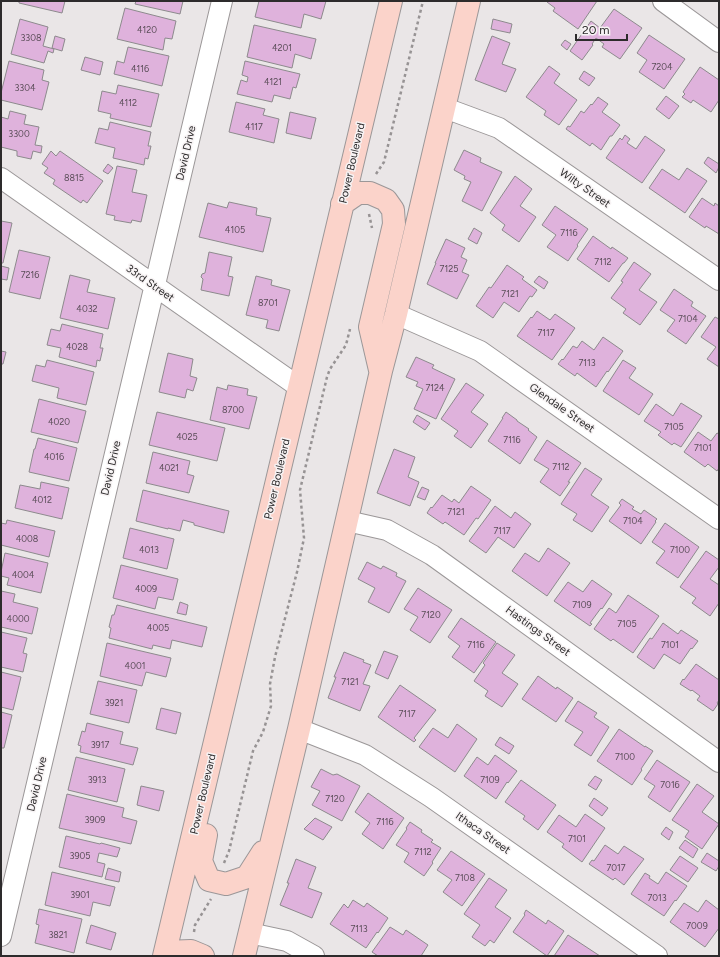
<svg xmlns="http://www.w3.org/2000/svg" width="720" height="957" viewBox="0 0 720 957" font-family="Figtree,sans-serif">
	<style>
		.building { fill: #dfb2dc; stroke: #8d8a8d }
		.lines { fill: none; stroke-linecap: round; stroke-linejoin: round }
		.street-casing { stroke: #9b9798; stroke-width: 22 }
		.secondary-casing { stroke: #9b9798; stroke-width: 24 }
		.path { stroke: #979394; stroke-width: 2.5; stroke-dasharray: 3 3; stroke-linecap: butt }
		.street { stroke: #fff; stroke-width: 20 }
		.secondary { stroke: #fbd3ca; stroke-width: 22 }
		.labels { text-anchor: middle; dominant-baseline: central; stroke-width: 3; stroke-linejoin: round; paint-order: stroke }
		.number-label { font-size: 9px; fill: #5a4d58 }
		.street-label { font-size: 11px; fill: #2d2b2c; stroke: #f7f3f4 }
	</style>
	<rect width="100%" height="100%" fill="#eae6e7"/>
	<path class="building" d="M19,1H65L62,13L19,3Z
		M136,1H183L180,14L135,4Z
		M259,1H326L321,19L304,14L301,28L255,17Z
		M548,1H597L578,29L553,11L555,8L547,2Z
		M125,8L176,21L172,39L165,38L163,50L117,39Z
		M614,9L642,28L620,59L602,47L604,44L596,38L592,44L593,45L582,60L570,51L591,21L600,28Z
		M20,19L48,27L43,46L54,49L53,53L48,51L44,63L11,54Z
		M493,19L512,24L510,33L491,29Z
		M254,25L316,39L311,59L295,54L292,68L247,57Z
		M649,35L685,59L664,89L639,72L647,60L637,53Z
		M55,36L65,39L62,51L52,48Z
		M492,36L510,43L502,64L516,69L506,92L475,80Z
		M565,40L571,44L567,50L561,45Z
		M128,47L169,56L162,86L114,74L117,61L124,63Z
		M85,57L103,62L100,75L81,70Z
		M9,61L44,70L42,80L49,82L42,110L1,100V93Z
		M245,61L300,74L296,88L293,87L290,99L274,95L272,102L237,94L241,80L247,82L248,77L242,75Z
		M549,66L560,74L554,83L577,100L559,125L544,115L546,111L526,97Z
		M700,67L719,80V100L711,112L693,100L691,103L682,97L685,94L683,92Z
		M584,71L595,78L589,86L579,79Z
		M118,85L159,94L151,127L110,118L111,114L98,111L102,91L116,94Z
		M666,96L679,106L669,119L656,109Z
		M598,97L608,104L602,112L620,125L612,136H610L601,150L592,143L590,146L566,129L568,126L570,127L581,111L584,113L591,104L592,105Z
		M236,102L265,109L263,115L279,119L274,143L229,132Z
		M10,111L26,115L24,124L39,127L35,145L42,146L41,153L33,151L31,159L17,156V151L1,147V117L8,119Z
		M290,112L316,118L311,139L286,133Z
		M110,122L151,132L148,146H151L148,159L145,158L144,165L113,158L115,148L95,143L99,128L108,130Z
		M625,135L630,139L627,143L636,149L645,136L665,150L642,183L606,158L620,138L622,140Z
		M464,150L481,158L480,162L502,172L482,211L462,201L471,182L464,179L465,176L454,170Z
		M51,151L56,156L60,151L103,181L87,203L83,200L81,203L53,184L55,180L44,173L48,168L42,164Z
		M708,157L719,164V167L716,173L704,163Z
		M108,164L113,168L108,174L103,171Z
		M117,166L137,170L132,192L147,195L141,222L132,220L131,223L114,220L115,216L106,214Z
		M687,168L707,181L685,213L649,188L662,169L679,180Z
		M515,176L532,189L520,206L536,217L519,242L502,230L505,225L490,213Z
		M702,198L714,206L715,203L719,206V234L706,226L705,228L689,217Z
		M229,202L257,208L256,215L271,218L263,252L199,237L208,203L227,208Z
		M555,206L588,229L577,245L578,246L568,261L547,247L556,235L542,225Z
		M1,221L12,223L3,263H1Z
		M474,228L482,233L477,244L468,239Z
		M593,236L611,249L612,247L628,258L624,263H623L609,282L577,259Z
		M446,239L465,248L461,257L467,260L462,272L469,275L457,299L427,284L436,263H435Z
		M19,250L50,257L40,299L9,292Z
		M209,252L232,257L228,276L233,277L229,296L201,290L203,279L201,277L202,274L205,273Z
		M634,262L651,274L639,290L657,302L640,325L623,313L626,309L611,298L623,282L621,281Z
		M507,265L524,277L522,279L537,290L532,297L530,296L519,312L504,302L493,318L476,306L489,287L491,288Z
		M1,266L9,268L7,280L1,279Z
		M70,275L90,280L87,292L115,298L108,329L60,318Z
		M256,276L272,280L271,285L290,290L279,331L266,328L268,320L246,315Z
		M539,276L548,282L544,289L534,282Z
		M674,289L693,302L691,306L706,316L686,344L667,331L675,320L660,310Z
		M537,311L550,320L555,314L575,328L552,360L517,336L531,317L532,318Z
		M715,317L719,319V367L707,359L716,347L701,337Z
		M62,324L103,334L100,348H103L100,361L97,360L96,367L59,357L61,348L47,345L51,329L60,331Z
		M603,337L623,351L608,372L607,371L596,387L577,373L575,376L558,364L562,359L563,360L573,346L577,348L582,341L594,350Z
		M1,351L6,352L3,364H1Z
		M168,353L193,359L190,376L197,378L193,391L187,389L185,398L159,392Z
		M416,357L434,365L432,368L455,379L436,419L414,409L423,389L416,386L418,382L406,377Z
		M47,360L94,372L86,405L57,398L59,388L32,381L36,365L45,367Z
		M623,360L636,368L629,378L653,394L639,415L603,391Z
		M466,383L484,395L471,412L488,424L471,448L454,436L458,431L441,419Z
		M228,385L248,389L247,395L257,397L249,429L210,420L217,387L227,390Z
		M39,399L86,411L78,443L31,432Z
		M681,403L702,416L681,447L674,443L672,445L658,435L661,432L644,421L656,404L673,416Z
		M157,412L225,428L217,461L149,445Z
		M506,412L517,420V421L529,429L528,430L537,437L520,464L488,441L503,418H502Z
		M417,415L430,423L425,430L413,422Z
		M698,432L711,441L717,433L719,434V468L717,471L708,464L705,467L684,452Z
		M38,438L77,448L69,481L29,472L34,449H35Z
		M547,440L581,463L568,482H570L560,496L540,482L549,469L534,460Z
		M394,449L415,457L408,477L419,482L410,506L377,493Z
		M153,452L190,461L187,474L194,476L189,493L146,483Z
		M585,468L602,479L591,495L609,507L592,532L573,520L577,514L561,504Z
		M41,482L69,488L62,519L15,508L20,485L40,489Z
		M471,486L491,500L478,519L476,518L464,535L445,522L443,524L427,513L431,507L432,508L442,495L452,502L454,499L459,503Z
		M422,487L429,490L425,500L417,497Z
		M143,490L229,511L224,533L194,525V523L183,520L180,531L168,528V529L136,521Z
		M622,499L634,507L632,509L641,514L644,510L657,519L655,521L656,522L641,544L609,521L621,505L619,503Z
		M495,506L511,518L515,512L531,524L514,548L498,537L486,553L469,541Z
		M7,520L55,531L49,557L1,545V523L6,524Z
		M665,523L699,547L678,578L656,563L665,551L652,542Z
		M130,528L174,539L167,569L123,558Z
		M548,548L570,563L547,596L512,571L525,553L539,562Z
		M706,551L719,560V567L710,579L719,585V603L710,616L692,603L696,598L680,587Z
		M5,553L48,563L41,593L7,585L9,578L1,576V572Z
		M367,562L381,569L383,566L397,573L396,576L406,581L389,613L368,602L375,588L358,579Z
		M121,565L178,579L173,600L158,597L155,609L113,598Z
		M592,580L612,594L602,609L601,608L590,623L592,624L590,626L554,601L568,582L583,592Z
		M418,588L452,610L430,643L410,630L418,617L404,609Z
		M1,591L15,594L13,602L38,608L32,634L1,627Z
		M628,595L659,616L633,653L613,639L611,641L594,629L609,608L616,613Z
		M180,602L188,605L186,615L177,613Z
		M117,605L207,627L202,647L172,640L170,649L153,645L152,649L109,638L111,628L109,627L112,615H114Z
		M461,618L496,642L474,673L452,657L460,646L448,637Z
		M663,623L678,634L681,630L698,641L692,649L691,648L680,664L664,654L654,669L637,657L650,638L652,639Z
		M1,632L27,638L23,653L27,654L23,672L1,667Z
		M107,643L171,658L166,677L146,672L142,686L100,676Z
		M497,643L515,655L502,673L518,684L502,707L485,696L488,691L474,681L485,665L483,663Z
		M384,651L398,656L388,679L375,673Z
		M344,652L364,660L363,662L371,665L363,684L370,686L360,711L328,698L336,677H334Z
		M696,664L719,680V700L717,703L718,704L713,711L697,700L700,696L692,690L691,691L680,684L683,679L684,680Z
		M1,672L21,677L13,710L1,707Z
		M538,676L556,689L557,687L573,698L556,722L522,699Z
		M98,681L137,690L129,723L90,714Z
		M400,685L436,710L414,738L416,740L414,742L378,717Z
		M578,701L597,713L594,717L609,727L591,756L574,745L583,732L565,721Z
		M161,708L181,713L176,734L156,729Z
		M1,712L12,715L4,748H1Z
		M87,723L123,732L120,744L138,748L133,765L80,752L81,746L78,745L82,731L85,732Z
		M457,724L477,739L455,772L419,747L433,728L448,738Z
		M619,729L645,747V746L653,751L641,769L642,770L632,785L597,761Z
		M500,737L514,746L509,754L495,745Z
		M495,755L517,771L508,783L507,782L496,799L464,776L477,757L488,765Z
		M76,757L125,769L117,802L68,790Z
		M657,760L690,782L670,812L648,797L655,786L644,779Z
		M321,769L333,775L337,774L360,786L342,821L312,805L320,791L311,787Z
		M595,776L602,780L596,790L588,785Z
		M521,780L556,805L538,830L523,819L525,816L505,802Z
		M697,784L714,796L702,812L719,824L702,849L685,837L689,831L672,820Z
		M141,786L164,791L159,811L137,805Z
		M368,793L404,818L383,849L362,834L370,823L355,812Z
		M67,794L124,808L122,817L137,821L131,844L59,828Z
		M594,798L608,808L602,816L589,806Z
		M585,814L605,828L582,862L562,847L564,844L547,832L559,815L576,827Z
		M315,818L332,827L323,840L304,829Z
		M410,822L422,830L421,832L433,840L431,842L441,848L432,862L433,863L424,876L404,862L409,853L396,845L407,829L406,828Z
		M666,827L673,832L669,840L661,834Z
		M66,836L100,844L101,843L120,848L117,857L99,853L97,862L105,864L102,877L59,867Z
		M685,840L698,849L693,858L679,848Z
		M605,845L618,854L624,846L644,859L624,885L615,878L613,880L589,864L592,860L594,861Z
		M451,851L485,874L462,906L443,892L452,880L437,870Z
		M707,853L719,861V866L716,871L701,862Z
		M680,856L698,868L688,882L670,870Z
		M296,859L316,867L308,888L322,893L312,918L280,905L289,883H287Z
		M108,868L121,872L119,882L105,879Z
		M52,872L115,887L110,906L93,902L90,916L45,905Z
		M666,872L687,886L676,901L675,900L664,916L631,894L645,873L650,876L649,878L658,884Z
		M489,878L507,890L495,907L511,918L494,943L490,940L485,946L472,937L480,925L464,914Z
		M353,900L364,907L367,903L388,918L378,933L377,932L366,948L330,924L344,904L348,908Z
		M706,900L719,910V928L705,947L670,922L684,903L698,912Z
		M39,909L82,919L74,953L35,943L39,925L36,924Z
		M526,910L546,924L548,920L564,931L547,956L513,932L525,915L524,914Z
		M91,925L116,933L111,950L86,943Z
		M390,927L403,935L406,930L428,945L421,956H378L372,952Z
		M568,935L600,956H554Z"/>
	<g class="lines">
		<defs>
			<path id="street" d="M663,1L719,42
				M445,108L499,128L719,280
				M1,178L299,387
				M396,314L480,351L719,519
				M347,521L387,530L432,555L719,762
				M299,729L365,755L431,797L657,956
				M249,933L287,941L314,956
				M1,936L222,1"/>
			<path id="secondary" d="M342,204L358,193H370L386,200L393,210L394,224L370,327L380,370
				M206,835L201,861L209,880L226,884L247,877L263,852
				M165,952L191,951L203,956
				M164,956L391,1
				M244,956L299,729L381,371L396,314L469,1"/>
		</defs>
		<use href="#street" class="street-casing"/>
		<use href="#secondary" class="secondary-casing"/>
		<path class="path" d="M376,174L384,162L423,1
			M369,214L372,228
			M224,863L229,851L253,751L263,732L271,706L270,684L275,657L297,572L304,538L300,490L327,377L330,369L346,345L350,329
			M194,932L195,925L211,899"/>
		<use href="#street" class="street"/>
		<use href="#secondary" class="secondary"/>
	</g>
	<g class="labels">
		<g class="number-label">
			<text x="147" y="29">4120</text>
			<text x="31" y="37">3308</text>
			<text x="282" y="47">4201</text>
			<text x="662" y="66">7204</text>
			<text x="140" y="68">4116</text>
			<text x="273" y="81">4121</text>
			<text x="25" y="87">3304</text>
			<text x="128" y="102">4112</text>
			<text x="254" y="126">4117</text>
			<text x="19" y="133">3300</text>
			<text x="74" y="177">8815</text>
			<text x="235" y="229">4105</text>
			<text x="569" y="232">7116</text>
			<text x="603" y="261">7112</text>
			<text x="449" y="268">7125</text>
			<text x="30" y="274">7216</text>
			<text x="510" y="293">7121</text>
			<text x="268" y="302">8701</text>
			<text x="87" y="308">4032</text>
			<text x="688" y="318">7104</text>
			<text x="546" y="332">7117</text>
			<text x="77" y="346">4028</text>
			<text x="587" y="362">7113</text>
			<text x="435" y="387">7124</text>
			<text x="233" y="409">8700</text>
			<text x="59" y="421">4020</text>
			<text x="674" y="426">7105</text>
			<text x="187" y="436">4025</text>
			<text x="512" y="439">7116</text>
			<text x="703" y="447">7101</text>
			<text x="54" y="456">4016</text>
			<text x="561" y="466">7112</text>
			<text x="169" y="467">4021</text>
			<text x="42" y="499">4012</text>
			<text x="456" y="511">7121</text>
			<text x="633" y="520">7104</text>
			<text x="502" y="530">7117</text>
			<text x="27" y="538">4008</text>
			<text x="149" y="549">4013</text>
			<text x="680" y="549">7100</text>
			<text x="23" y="574">4004</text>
			<text x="146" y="588">4009</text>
			<text x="582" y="604">7109</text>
			<text x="431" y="614">7120</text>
			<text x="18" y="618">4000</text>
			<text x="627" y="623">7105</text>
			<text x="158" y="627">4005</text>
			<text x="476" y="644">7116</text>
			<text x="670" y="644">7101</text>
			<text x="135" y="665">4001</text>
			<text x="350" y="681">7121</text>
			<text x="114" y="702">3921</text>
			<text x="407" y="713">7117</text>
			<text x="100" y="744">3917</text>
			<text x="625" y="756">7100</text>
			<text x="97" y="779">3913</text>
			<text x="490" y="779">7109</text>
			<text x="670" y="784">7016</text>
			<text x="335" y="798">7120</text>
			<text x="95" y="819">3909</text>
			<text x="385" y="821">7116</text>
			<text x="577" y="838">7101</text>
			<text x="423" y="851">7112</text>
			<text x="80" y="855">3905</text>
			<text x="616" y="867">7017</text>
			<text x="465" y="877">7108</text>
			<text x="80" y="894">3901</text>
			<text x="657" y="897">7013</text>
			<text x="697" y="925">7009</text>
			<text x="359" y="928">7113</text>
			<text x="58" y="934">3821</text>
		</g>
		<g class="street-label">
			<text transform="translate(186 153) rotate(-77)">David Drive</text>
			<text transform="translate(352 163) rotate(-77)">Power Boulevard</text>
			<text transform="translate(585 188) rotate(35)">Wilty Street</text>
			<text transform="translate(150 283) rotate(35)">33rd Street</text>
			<text transform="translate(562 408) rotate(35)">Glendale Street</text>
			<text transform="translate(111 468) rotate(-77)">David Drive</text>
			<text transform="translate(277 479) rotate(-77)">Power Boulevard</text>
			<text transform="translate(538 631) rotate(36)">Hastings Street</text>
			<text transform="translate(37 784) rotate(-77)">David Drive</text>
			<text transform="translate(203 794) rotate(-77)">Power Boulevard</text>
			<text transform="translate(483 833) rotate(35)">Ithaca Street</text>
		</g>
	</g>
	<rect width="720" height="957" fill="none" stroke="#2d2b2c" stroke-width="4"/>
	<path d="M576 34v6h51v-6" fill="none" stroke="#2d2b2c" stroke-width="2"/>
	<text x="582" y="34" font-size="12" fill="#2d2b2c" stroke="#f7f3f4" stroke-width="3" paint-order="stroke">20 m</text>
</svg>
